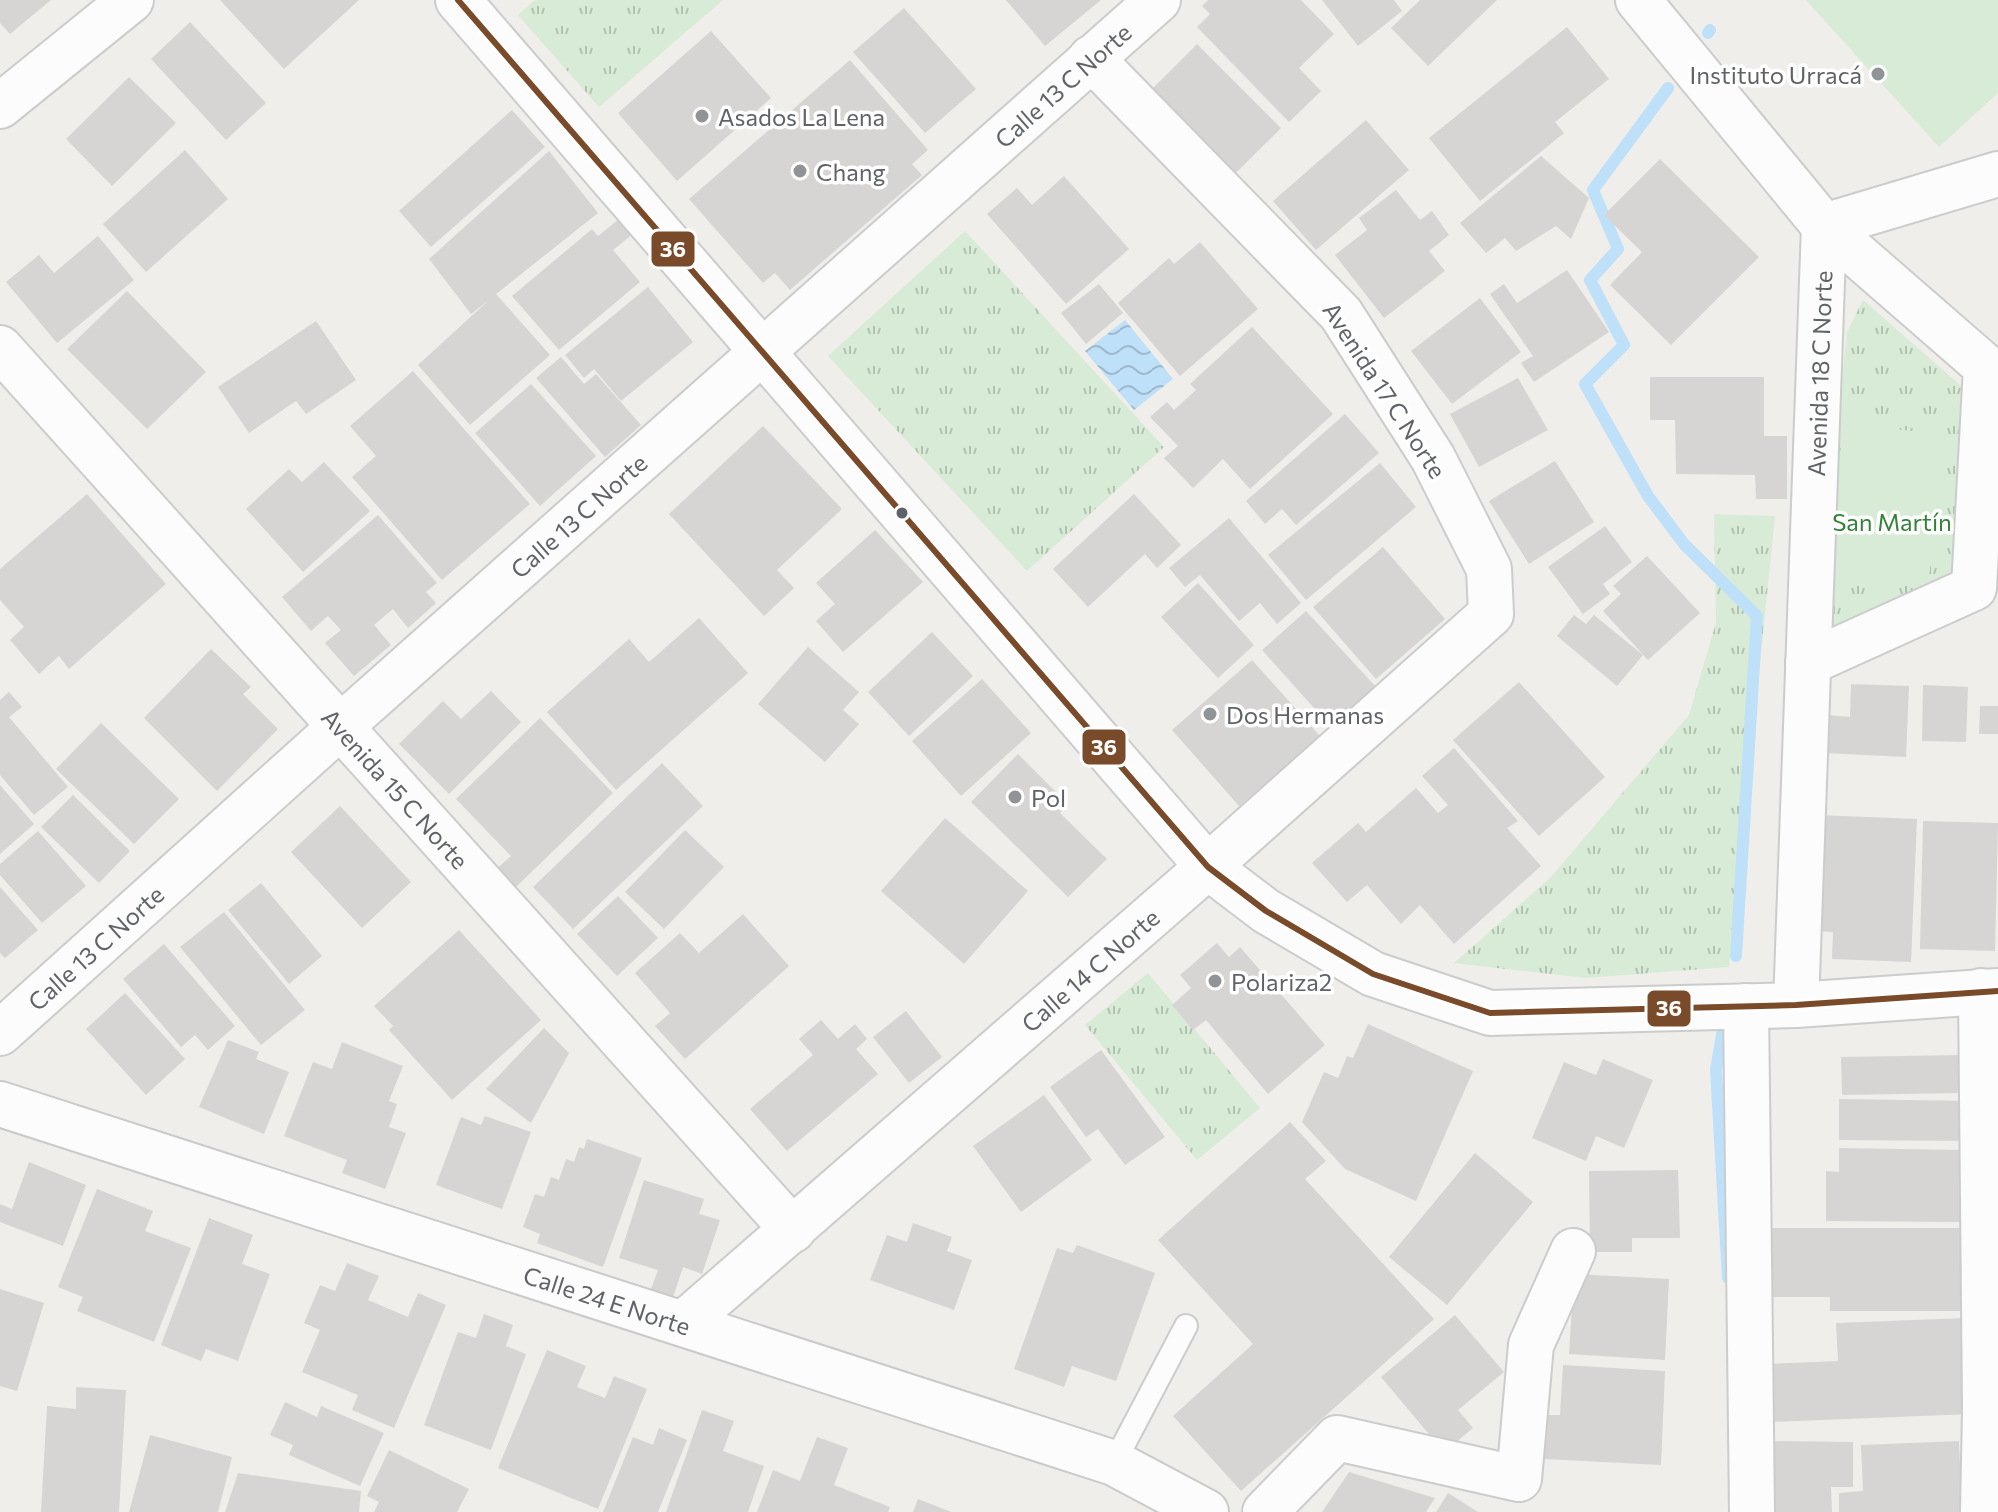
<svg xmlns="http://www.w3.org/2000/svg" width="1998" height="1512" viewBox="0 0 1998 1512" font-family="Commissioner,sans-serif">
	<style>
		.grass { fill: url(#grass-tufts) }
		.pitch { fill: #d8ebd6 }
		.water { fill: url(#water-waves) }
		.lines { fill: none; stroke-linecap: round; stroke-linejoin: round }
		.stream { stroke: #bfe0f9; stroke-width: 12 }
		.building { fill: #d6d5d3 }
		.lane-casing { stroke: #cbcccc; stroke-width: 26 }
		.street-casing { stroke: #cbcccc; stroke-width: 48 }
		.secondary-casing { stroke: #cacacb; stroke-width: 48 }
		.lane { stroke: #fdfcfc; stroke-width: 22 }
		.street { stroke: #fdfcfc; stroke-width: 44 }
		.secondary { stroke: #fdfcfc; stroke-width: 44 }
		.bus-1-casing { stroke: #fff; stroke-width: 12 }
		.bus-1 { stroke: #7a4b2a; stroke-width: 6 }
		.poi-dot { fill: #919496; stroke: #fff; stroke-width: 3 }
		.bus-dot { fill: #5f6368; stroke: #fff; stroke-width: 3 }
		.labels { text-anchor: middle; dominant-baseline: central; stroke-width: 7; stroke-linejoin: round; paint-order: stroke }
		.poi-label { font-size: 24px; fill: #5f6368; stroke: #fff; text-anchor: start }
		.street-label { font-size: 24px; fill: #5f6368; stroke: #fff }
		.park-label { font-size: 24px; fill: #348238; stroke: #fff }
		.line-badge { stroke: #fff; stroke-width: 3 }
		.badge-label { font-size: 22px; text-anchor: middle; font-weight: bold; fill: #fff }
	</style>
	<defs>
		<pattern id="grass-tufts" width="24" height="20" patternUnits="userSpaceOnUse" patternTransform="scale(2)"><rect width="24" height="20" fill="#d8ebd6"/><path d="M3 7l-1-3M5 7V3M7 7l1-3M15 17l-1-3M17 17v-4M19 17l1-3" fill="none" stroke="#b2c2b1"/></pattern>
		<pattern id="water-waves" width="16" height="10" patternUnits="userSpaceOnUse" patternTransform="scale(2)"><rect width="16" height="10" fill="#bfe0f9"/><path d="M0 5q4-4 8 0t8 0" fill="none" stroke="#9eb9cd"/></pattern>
	</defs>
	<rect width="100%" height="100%" fill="#efeeea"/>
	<path class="grass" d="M535,0H723L599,107L518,15Z
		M965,231L1164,447L1027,571L828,356Z
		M1863,300L1967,391L1951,586L1814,647L1847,332Z
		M1714,514L1775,516L1729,967L1586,978L1454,963L1551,877L1689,715L1716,623Z
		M1148,973L1260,1108L1197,1160L1085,1025Z"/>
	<path class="pitch" d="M1806,0H1998V93L1939,147Z
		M1845,423L1946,435L1928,586L1828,575Z"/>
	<path class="water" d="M1125,320L1173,379L1134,410L1085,351Z"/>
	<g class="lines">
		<path class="stream" d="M1708,33L1710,30
			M1668,88L1593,190L1618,249L1590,280L1624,345L1585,384L1648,496L1684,544L1757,616L1736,956
			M1724,1022L1716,1070L1728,1278"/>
	</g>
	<path class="building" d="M0,0H51L10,34L0,23Z
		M220,0H359L284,69Z
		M1006,0H1101L1045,46Z
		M1208,0H1301L1334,34L1299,68L1321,91L1289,122L1197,27L1210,14L1202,6Z
		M1322,0H1394L1402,11L1358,46Z
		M1420,0H1497L1428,66L1391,28Z
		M904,8L976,89L925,133L853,52Z
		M190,22L266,103L226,140L151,59Z
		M1567,27L1609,79L1555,122L1564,133L1480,201L1429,138Z
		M711,31L771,98L677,181L618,113Z
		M1197,44L1281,128L1232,177L1148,93Z
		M850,60L928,150L912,164L922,175L790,290L775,273L763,283L689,199Z
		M129,77L176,123L112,186L66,139Z
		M512,110L545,147L431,247L399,211Z
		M1366,120L1409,170L1316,250L1273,201Z
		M185,150L228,199L146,272L103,224Z
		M549,151L598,213L496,294L550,355L470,425L418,365L489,300L471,314L429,259Z
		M1541,156L1589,198L1571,239L1556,226L1516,251L1505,238L1486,253L1460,223Z
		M1660,159L1759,257L1671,345L1610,285L1642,252L1604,215Z
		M1064,176L1129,249L1066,304L987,214L1017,188L1032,205Z
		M1396,190L1420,220L1432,211L1449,235L1429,251L1445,271L1384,318L1335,255L1367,230L1359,218Z
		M619,219L633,234L613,250L640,282L559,350L512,296L592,229L598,236Z
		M98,236L134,280L57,343L6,282L39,255L54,273Z
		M1200,242L1258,309L1180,376L1118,303L1169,258L1174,264Z
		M1567,270L1609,332L1534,382L1521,363L1533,356L1490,294L1504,284L1517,303Z
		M1099,284L1123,313L1086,344L1061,313Z
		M648,287L693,342L621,401L594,369L584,378L565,355Z
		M127,291L206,372L147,429L67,349Z
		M1480,298L1521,352L1452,404L1411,351Z
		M316,321L356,380L306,414L296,401L249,433L218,387Z
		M1252,327L1333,414L1250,489L1223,459L1193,488L1164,458L1178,446L1150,417L1167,402L1174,410L1196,390L1190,384Z
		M561,357L584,384L596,374L641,425L605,457L536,378Z
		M413,371L530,504L442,580L352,477L376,456L350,426Z
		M1650,377H1764V436H1787V499H1756L1755,475L1676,474L1675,420H1650Z
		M1518,378L1548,430L1479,467L1450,414Z
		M531,384L596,456L540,506L475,433Z
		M1345,414L1379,453L1296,525L1282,509L1265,524L1246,501Z
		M763,426L842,509L777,570L794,588L764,616L669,514Z
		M1555,461L1594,522L1529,564L1489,501Z
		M324,462L370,511L303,572L246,509L289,469L302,482Z
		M1380,463L1416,507L1306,600L1268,555Z
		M87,494L166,584L69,669L59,656L39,674L10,640L24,627L0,600V569Z
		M1134,494L1181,545L1157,568L1145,554L1088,607L1053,569Z
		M378,515L437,583L426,592L436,603L408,628L393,609L374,625L391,645L354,676L325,643L341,630L328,616L311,631L282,597Z
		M1229,518L1301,603L1277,624L1260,603L1239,621L1200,575L1185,587L1169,568Z
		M1605,526L1632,562L1603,584L1610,594L1583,614L1548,567Z
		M875,530L923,582L843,652L816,621L835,604L816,583Z
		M1383,547L1445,619L1376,679L1313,607Z
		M1647,556L1700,613L1648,660L1603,611L1621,594L1613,586Z
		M1198,583L1254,645L1218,678L1161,617Z
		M1306,611L1376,687L1332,728L1262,650Z
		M1574,615L1586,624L1594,615L1643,655L1617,686L1557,636Z
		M699,618L748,673L616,790L547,712L629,639L649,662Z
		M932,632L973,676L909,736L868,692Z
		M808,647L859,692L843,710L859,724L825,762L758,704Z
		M211,649L251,687L243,694L278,729L217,791L144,718Z
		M1252,660L1320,736L1239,806L1172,730Z
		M982,679L1031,733L961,796L912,741Z
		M1519,682L1605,777L1539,836L1453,740Z
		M1851,684L1909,686L1906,757L1825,753L1826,715L1850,717Z
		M1923,685L1968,687L1966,742L1922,741Z
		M491,691L521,722L449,794L399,744L443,701L461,719Z
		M9,692L22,707L9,717L68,787L34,815L0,775V700Z
		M1980,706H1998V734H1979Z
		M540,718L613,793L514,889L495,870L511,856L456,799Z
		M101,723L179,799L134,844L56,769Z
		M1454,748L1518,821L1507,828L1541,866L1454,944L1420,905L1401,924L1367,885L1347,902L1312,863L1358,823L1366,832L1416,788L1438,813L1448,805L1422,776Z
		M1018,754L1068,804L1060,813L1107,859L1068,897L971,802Z
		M662,763L703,806L573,929L533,887Z
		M0,785L34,824L0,854Z
		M73,795L130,851L99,883L41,827Z
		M340,806L411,882L362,928L291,852Z
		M1817,815L1917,819L1911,962L1832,959L1833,932L1813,931Z
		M945,818L1028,891L964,964L881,891Z
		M1923,821L1998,823L1995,951L1920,949Z
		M685,830L724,867L664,929L625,892Z
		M38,831L86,886L42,923L0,875V864Z
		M261,883L322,956L289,984L228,910Z
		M0,887L38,930L5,958L0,953Z
		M618,896L658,938L617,976L577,934Z
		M224,912L305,1010L261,1045L180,947Z
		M743,914L789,966L685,1059L655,1026L670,1013L635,973L680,933L699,953Z
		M459,930L541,1020L452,1100L389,1030L393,1026L374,1006Z
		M1217,943L1229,957L1240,947L1325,1045L1268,1094L1206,1020L1193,1030L1172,1005L1191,988L1180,975Z
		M164,944L235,1026L208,1050L195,1035L181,1047L123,979Z
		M125,993L185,1059L146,1095L86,1029Z
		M906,1011L942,1057L909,1083L873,1037Z
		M821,1020L838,1039L855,1024L867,1039L856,1049L878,1074L787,1151L750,1109L813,1055L799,1039Z
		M1368,1024L1473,1071L1416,1201L1345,1169L1302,1122L1324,1072L1338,1078L1347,1056L1353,1058Z
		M544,1028L569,1053L531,1123L486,1089Z
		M228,1040L259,1052L256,1059L289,1072L264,1134L199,1107Z
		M342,1042L403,1066L389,1101L397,1104L389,1127L406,1133L385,1189L342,1173L347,1160L284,1136L313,1062L332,1069Z
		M1101,1050L1165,1137L1125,1165L1098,1129L1086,1137L1050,1087Z
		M1962,1055V1093L1842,1095L1841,1057Z
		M1603,1059L1653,1080L1624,1148L1596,1136L1586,1161L1532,1138L1564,1062L1596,1075Z
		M1044,1095L1092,1160L1021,1212L973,1146Z
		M1839,1099L1974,1101L1973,1141L1839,1140Z
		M485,1116L531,1132L502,1209L436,1185L461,1117L481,1125Z
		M1290,1122L1326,1161L1305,1179L1434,1319L1241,1491L1173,1416L1253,1344L1158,1240Z
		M587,1139L642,1158L603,1267L537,1243L540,1234L523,1227L535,1194L544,1197L551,1177L559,1180L566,1159L574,1162L579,1147L584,1149Z
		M1839,1148L1962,1150L1961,1222L1826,1221V1171L1839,1172Z
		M1475,1153L1533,1202L1447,1305L1389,1257Z
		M29,1162L86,1185L63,1246L0,1222V1204L12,1209Z
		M1678,1170L1680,1238H1632V1252H1590L1589,1171Z
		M644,1180L704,1199L699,1214L720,1220L702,1274L683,1267L673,1297L651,1289L658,1270L619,1258Z
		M97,1189L153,1211L145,1231L191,1248L154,1342L77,1311L83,1297L58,1287Z
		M209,1218L253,1235L242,1264L270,1274L238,1361L206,1349L201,1361L161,1345Z
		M913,1223L952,1237L947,1251L972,1260L954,1310L870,1280L887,1235L907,1242Z
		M1771,1228H1971V1311H1830V1297H1771Z
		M1077,1245L1155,1273L1116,1381L1072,1366L1064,1387L1014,1369L1057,1248L1073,1253Z
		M347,1263L379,1276L368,1300L408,1317L418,1293L446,1305L394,1428L352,1410L358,1395L302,1372L320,1330L304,1323L320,1285L335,1291Z
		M1574,1274L1669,1279L1665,1360L1569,1354Z
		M0,1289L44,1303L17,1391L0,1386Z
		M484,1314L513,1325L506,1346L526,1354L491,1450L424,1425L458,1332L476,1338Z
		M1455,1315L1504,1372L1458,1410L1473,1428L1444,1452L1381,1377Z
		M1966,1318L1971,1414L1770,1422L1767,1364L1838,1361L1836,1323Z
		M547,1350L586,1366L577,1387L605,1398L614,1376L647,1389L598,1509L498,1468Z
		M1563,1365L1665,1371L1661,1465L1544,1459L1546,1415H1560Z
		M76,1387L126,1390L119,1512H41L47,1406L76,1409Z
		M285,1402L317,1417L321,1406L384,1433L360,1486L289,1455L293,1445L270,1435Z
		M702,1410L734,1421L723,1451L764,1466L748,1512H666Z
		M659,1428L687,1440L658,1512H603L633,1437L653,1445Z
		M150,1435L232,1457L218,1512H129Z
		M817,1437L848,1448L834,1485L890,1507L888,1512H757L773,1470L800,1481Z
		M1769,1441L1853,1442V1487H1831L1832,1512H1770Z
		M1959,1441L1962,1512H1839V1493L1863,1491L1861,1445Z
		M389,1450L469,1489L457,1512H374L379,1502L367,1496Z
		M1349,1472L1435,1498L1426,1512H1322Z
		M238,1473L361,1491L359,1512H225Z
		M1448,1493L1478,1512H1436Z
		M918,1499L951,1512H913Z"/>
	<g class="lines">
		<defs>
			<path id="lane" d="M1114,1463L1186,1326"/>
			<g id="street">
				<path d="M458,0L1208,867L1266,911L1373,974L1490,1013L1796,1005L1998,991"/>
				<path d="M1638,0L1824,226L1986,367L1974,588L1808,663"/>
				<path d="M0,106L131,0"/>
				<path d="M1824,226L1998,174"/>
				<path id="s1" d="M0,348L793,1230"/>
				<path d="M1981,991L1985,1409L1983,1512"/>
				<path id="s2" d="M1796,1005L1824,226"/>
				<path d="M1746,1006L1752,1512"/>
				<path id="s3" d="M0,1033L341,726L1158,0"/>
				<path id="s4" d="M684,1323L1187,885L1491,614L1489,569L1433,458L1341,314L1091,58"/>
				<path d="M1265,1512L1337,1438L1519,1479L1531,1345L1573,1251"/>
			</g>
			<g id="secondary">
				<path id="s5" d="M0,1104L1114,1463L1206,1512"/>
			</g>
		</defs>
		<use href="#lane" class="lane-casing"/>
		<use href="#street" class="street-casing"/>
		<use href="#secondary" class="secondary-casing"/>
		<use href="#lane" class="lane"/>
		<use href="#street" class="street"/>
		<use href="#secondary" class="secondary"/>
		<defs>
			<path id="bus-1" d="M458,0L1208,867L1266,911L1373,974L1490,1013L1796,1005L1998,991"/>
		</defs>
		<use href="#bus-1" class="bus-1-casing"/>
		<use href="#bus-1" class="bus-1"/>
	</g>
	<g class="poi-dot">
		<circle cx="1878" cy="74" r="8"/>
		<circle cx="702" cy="116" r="8"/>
		<circle cx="800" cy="171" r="8"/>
		<circle cx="1210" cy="714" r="8"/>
		<circle cx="1015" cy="797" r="8"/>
		<circle cx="1215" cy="981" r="8"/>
	</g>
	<circle class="bus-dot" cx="902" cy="513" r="7"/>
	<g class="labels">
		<g class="poi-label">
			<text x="1862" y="74" text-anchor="end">Instituto Urracá</text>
			<text x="718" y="116">Asados La Lena</text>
			<text x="816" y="171">Chang</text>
			<text x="1226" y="714">Dos Hermanas</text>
			<text x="1031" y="797">Pol</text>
			<text x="1231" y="981">Polariza2</text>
		</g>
		<g class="street-label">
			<text stroke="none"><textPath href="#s3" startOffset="1424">Calle 13 C Norte</textPath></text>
			<text stroke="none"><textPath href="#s2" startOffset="632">Avenida 18 C Norte</textPath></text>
			<text transform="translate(1385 390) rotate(57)">Avenida 17 C Norte</text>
			<text stroke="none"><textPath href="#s3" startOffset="776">Calle 13 C Norte</textPath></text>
			<text stroke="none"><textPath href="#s1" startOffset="592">Avenida 15 C Norte</textPath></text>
			<text stroke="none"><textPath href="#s3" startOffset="128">Calle 13 C Norte</textPath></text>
			<text stroke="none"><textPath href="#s4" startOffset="538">Calle 14 C Norte</textPath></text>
			<text stroke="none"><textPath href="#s5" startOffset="638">Calle 24 E Norte</textPath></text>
		</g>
		<g class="park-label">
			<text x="1892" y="521">San Martín</text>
		</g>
	</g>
	<g class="line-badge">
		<rect x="650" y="230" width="46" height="38" rx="8" fill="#7a4b2a"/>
		<rect x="1081" y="728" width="46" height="38" rx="8" fill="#7a4b2a"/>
		<rect x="1646" y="989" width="46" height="39" rx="8" fill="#7a4b2a"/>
	</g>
	<g class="badge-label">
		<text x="673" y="257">36</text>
		<text x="1104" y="755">36</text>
		<text x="1669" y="1016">36</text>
	</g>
</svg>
